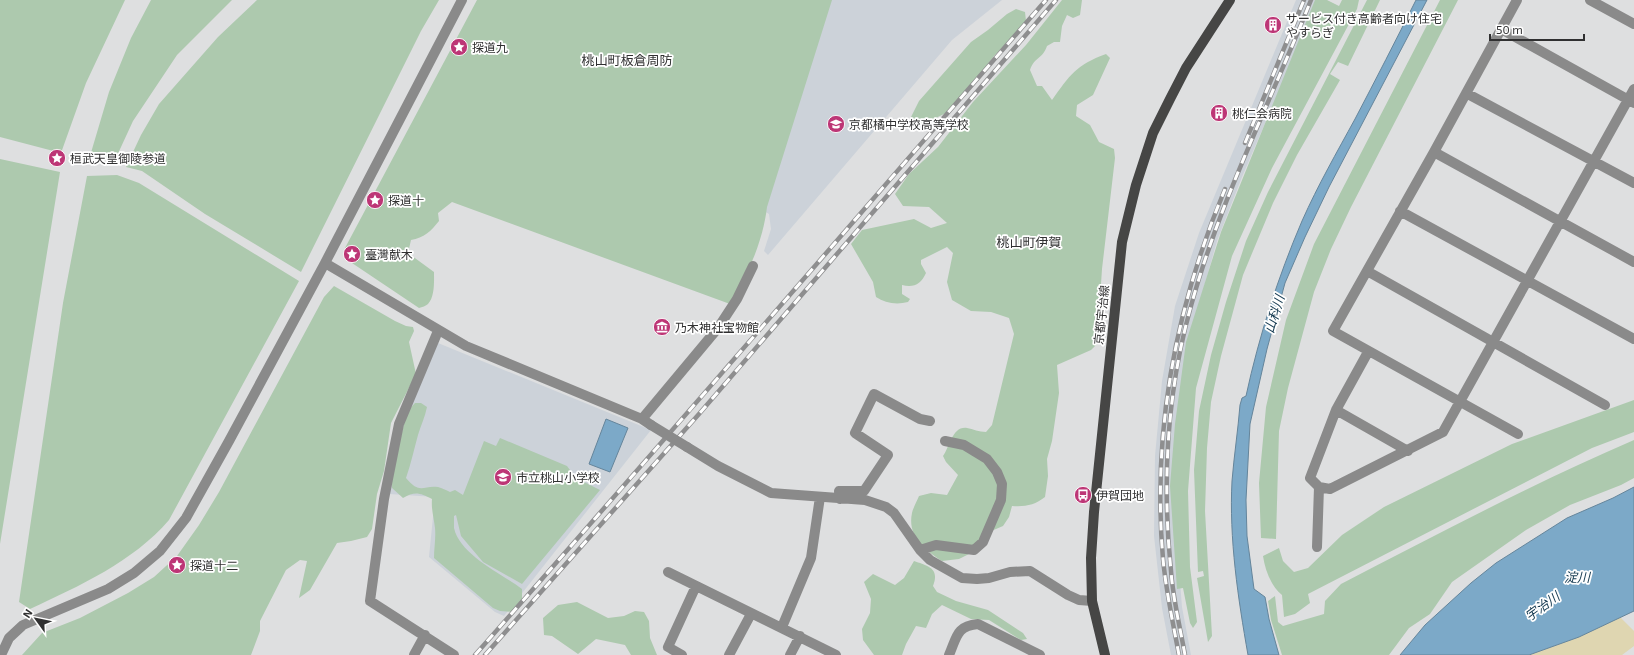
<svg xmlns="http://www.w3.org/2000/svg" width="1634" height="655" viewBox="0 0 1634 655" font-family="'Exo 2','Noto Sans JP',sans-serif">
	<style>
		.built { fill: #ccd2d9 }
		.green { fill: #adc9ae }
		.sand { fill: #dfd6b1 }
		.water { fill: #7ca9c8; stroke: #65859b }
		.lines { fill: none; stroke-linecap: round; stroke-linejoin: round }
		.minor { stroke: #8a8a8a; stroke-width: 10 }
		.major { stroke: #464645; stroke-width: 10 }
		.rail-casing { stroke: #8e8e8f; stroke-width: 4.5 }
		.rail { stroke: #fff; stroke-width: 3; stroke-dasharray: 9; stroke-linecap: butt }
		.minor-bridge { stroke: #8a8a8a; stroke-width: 10 }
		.labels { text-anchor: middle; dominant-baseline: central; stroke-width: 3.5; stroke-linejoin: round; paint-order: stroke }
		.poi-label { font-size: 12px; fill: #303031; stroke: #fff; text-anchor: start }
		.street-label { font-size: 12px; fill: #303031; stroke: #fff }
		.neighbourhood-label { font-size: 13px; fill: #303031; stroke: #fff }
		.water-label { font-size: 13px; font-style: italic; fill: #143950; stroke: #fff }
	</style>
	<rect width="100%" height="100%" fill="#dedfe0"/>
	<path class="built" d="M830,0H1002L952,40L768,255L764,251L771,229L769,214L764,211Z
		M1296,0H1318L1242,177L1217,241L1197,312L1176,532L1182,607L1191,655H1171L1162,608L1154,536L1155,456L1162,381L1175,306L1199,233Z
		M438,343L651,430L504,616L495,612L429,557L435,497L389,494L403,425Z"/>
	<path class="green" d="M0,0H125L86,83L61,153L0,137Z
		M151,0H232L177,55L133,121L115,160L90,156L109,92L131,38Z
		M257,0H439L421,31L301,272L205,214L142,171L126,167L141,135L159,104L218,37Z
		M477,0H832L767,207C763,241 748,275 730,304L452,202L438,213L439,221C431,231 424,238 411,240L408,253L434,272C434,281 435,297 428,304C426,306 422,307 419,308L349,261L345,254V248Z
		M1062,0H1082L1080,15L1073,18L1067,15L1062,26L1060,42H1054L1047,46C1042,60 1035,56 1030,70L1037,86H1042L1052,100C1070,75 1076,65 1106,54L1110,58L1093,95L1077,105L1076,116L1090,125L1099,142L1114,149L1115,158L1102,269L1097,344L1091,350L1057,365L1059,393L1052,441L1047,459L1048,476L1045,497C1035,505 1025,507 1012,506L1009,517L1003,526L989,532L981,548L959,559L942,561C925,550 907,536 912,513C913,508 917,501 919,496L931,493L947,495L958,475L946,462L943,456C950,447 952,426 967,428C973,429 979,432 986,432L992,425L1014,334L1009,318L991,312L971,311L952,300L947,282L953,253L947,247L921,260V264L926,273C921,284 914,288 902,285V294L910,299L908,302C896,305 885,303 876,297L873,282L851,244L862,230L914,219L931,228L947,223L929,207L903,206L895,194L909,174L938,147L973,102L1026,45Z
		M1315,0H1327L1339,6L1342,0H1359L1357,9L1272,168L1232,256L1196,388L1188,491L1190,567L1197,622L1193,628L1190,623L1183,588L1177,589L1170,486L1175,424L1186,342L1221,232Z
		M1367,0H1380L1348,66L1338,62L1330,74L1340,80L1297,155L1273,203L1243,275L1221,356L1211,402L1207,448L1205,511L1212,636L1208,642L1197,578L1204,576L1203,571L1198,572L1194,470L1199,411L1211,355L1226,302L1246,241L1268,192Z
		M1440,0H1458L1351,207L1331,249L1314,292L1288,388L1279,431L1276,539L1261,538L1259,483L1266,407L1286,320L1314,244Z
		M1016,9L1025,12L1026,21L1015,35L994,56L956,105L944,114L921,125L911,117L919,101L971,42L988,30L1007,14Z
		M0,159L60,172L0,544Z
		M117,175L139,183L299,281L169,520C133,562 79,586 30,609L19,602L63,303L87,176Z
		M334,286L395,321L406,326L413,327L414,331L409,342L416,374L391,423L384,471L377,494L372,529L367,537L351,541L337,543L310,590L299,598L307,561L300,560L286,570L260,621V631L251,655H22L42,633L80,618L128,593L154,577L177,556L199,525L219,492L324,297Z
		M1634,400V432L1592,448L1308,594L1310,603L1295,614L1284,617L1282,595C1271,586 1265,570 1263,556L1279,548L1283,561L1294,572L1308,568L1342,535L1384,507L1512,444Z
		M415,403H421L427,407C425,417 421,425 418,435C414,449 411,464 406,478C420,495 423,485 438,487C442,488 446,490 450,492L455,490L463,495L484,441L496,446L500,438L567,466L576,478L600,490L522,584L483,562L461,536L456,515L454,516C454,520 454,524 454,528C460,555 502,574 522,589V603L513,612L500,611L493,608L434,558C434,548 436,538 435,528C434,518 431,509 432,499C420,493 415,491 403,498L392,488L391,477L407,412Z
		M1634,440V478L1621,485L1570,505L1526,530L1452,582L1430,614L1409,628L1389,655H1282L1271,620L1268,601L1275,596L1278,622L1283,626L1324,614L1325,601L1341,584C1438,534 1534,483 1634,440Z
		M914,561C928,566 940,568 933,586L937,592L956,601L988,610L1023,633L1027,639L1021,640L989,620L971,619L942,605L932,614L926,628L916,626L906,644L902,655H874L863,640L862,629L870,613L871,599L864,582L873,574L895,585L904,578Z
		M577,602L608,618L624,616L635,611L644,612L649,621L650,638L657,655H631L625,645L596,639L578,654L552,636L544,635L543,618L558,605Z"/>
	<path class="sand" d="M1620,617L1634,631V646L1622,655H1529L1579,637Z"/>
	<path class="water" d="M1416,0H1427L1329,187L1305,237L1285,283L1267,349L1250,424L1246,500L1247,536L1254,589L1265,597L1269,619L1279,655H1248C1238,598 1229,539 1232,481C1234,456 1238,430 1240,405L1242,398L1246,396C1259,336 1278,277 1302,221C1318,185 1337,152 1355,119C1376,79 1396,40 1416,0Z
		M606,419L628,428L610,472L589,464Z
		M1634,487V611L1579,637L1529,655H1400L1425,625L1471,583L1496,563L1567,518L1613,498Z"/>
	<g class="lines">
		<path class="minor" d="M1517,0L1434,152L1333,331L1518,434
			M1590,0L1634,24
			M1501,29L1634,103
			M1466,93L1634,183
			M1434,152L1634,262
			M1400,211L1634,339
			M325,263L466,346L642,419L651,425
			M1367,271L1605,405
			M438,331L399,424L384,499L370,601L454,655
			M1336,410L1408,451
			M642,419L718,328L737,299L753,266
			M687,447L718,466L771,493L865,500L886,507L894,513L920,550L930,560L962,578L977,579L989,578L1010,572L1030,571L1068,595L1079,600L1092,601
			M1319,487L1330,489L1443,432L1634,89
			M840,499L839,491H864L888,455L855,433L874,394L920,419L930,421
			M1317,547L1319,487L1310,478L1336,410L1368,352
			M920,550L936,545L974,550L983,542L1001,500L1002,484L997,472L987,459L964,445L945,441
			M668,572L836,655
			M782,627L811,558L820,497
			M1,655L9,638L23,625L108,589L134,573L160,551L186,518L229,441L325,263L462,0
			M414,655L425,635
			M682,655L668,647L696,586
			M729,655L751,614
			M790,655L800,636
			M949,655C957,637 956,626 978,624L1040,655"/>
		<path class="major" d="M1105,655L1092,601L1091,558L1094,512L1122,242L1136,185L1153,133L1170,99L1186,68L1230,0"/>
		<defs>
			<path id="rail" d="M1245,143L1304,0
				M475,655C667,438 856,218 1046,0
				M485,655L699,414L1056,0
				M1179,655C1173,623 1166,591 1163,559C1152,432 1176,306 1225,189
				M1185,655C1180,627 1173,599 1171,571C1162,483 1167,391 1191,306C1220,200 1271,101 1311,0"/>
		</defs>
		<use href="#rail" class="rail-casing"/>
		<use href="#rail" class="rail"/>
		<path class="minor-bridge" d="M651,425L687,447"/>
	</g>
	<defs>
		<symbol id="building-disc" viewBox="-11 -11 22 22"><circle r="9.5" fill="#bd3676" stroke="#fff"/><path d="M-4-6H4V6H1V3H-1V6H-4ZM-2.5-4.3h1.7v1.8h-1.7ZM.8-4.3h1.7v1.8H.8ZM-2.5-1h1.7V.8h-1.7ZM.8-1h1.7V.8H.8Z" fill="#fff"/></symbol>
		<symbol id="sight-disc" viewBox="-11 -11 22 22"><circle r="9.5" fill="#bd3676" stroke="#fff"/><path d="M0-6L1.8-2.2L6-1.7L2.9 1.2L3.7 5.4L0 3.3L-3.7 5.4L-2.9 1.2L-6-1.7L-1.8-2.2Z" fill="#fff"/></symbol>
		<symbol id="school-disc" viewBox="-11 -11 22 22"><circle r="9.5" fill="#bd3676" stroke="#fff"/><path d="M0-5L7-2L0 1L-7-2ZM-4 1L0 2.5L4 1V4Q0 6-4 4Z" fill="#fff"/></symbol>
		<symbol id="museum-disc" viewBox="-11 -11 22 22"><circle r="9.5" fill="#bd3676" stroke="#fff"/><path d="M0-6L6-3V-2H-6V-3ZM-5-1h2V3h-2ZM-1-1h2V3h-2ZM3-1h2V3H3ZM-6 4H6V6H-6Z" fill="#fff"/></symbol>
		<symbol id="bus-disc" viewBox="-11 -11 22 22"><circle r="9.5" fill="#bd3676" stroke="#fff"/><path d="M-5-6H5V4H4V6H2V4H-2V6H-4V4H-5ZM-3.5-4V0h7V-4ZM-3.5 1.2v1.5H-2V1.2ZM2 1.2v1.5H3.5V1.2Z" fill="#fff"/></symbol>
	</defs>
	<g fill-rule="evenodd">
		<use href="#building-disc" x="1263" y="15" width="20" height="20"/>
		<use href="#sight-disc" x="449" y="37" width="20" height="20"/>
		<use href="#building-disc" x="1209" y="103" width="20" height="20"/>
		<use href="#school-disc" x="826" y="114" width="20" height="20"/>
		<use href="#sight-disc" x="47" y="148" width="20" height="20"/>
		<use href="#sight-disc" x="365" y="190" width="20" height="20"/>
		<use href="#sight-disc" x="342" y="244" width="20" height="20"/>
		<use href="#museum-disc" x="652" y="317" width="20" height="20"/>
		<use href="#school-disc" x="493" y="467" width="20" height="20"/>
		<use href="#bus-disc" x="1073" y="485" width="20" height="20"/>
		<use href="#sight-disc" x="167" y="555" width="20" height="20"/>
	</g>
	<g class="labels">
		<g class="poi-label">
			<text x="1286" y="18">サービス付き高齢者向け住宅<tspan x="1286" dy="14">やすらぎ</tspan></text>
			<text x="472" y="47">探道九</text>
			<text x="1232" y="113">桃仁会病院</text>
			<text x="849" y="124">京都橘中学校高等学校</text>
			<text x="70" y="158">桓武天皇御陵参道</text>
			<text x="388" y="200">探道十</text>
			<text x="365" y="254">臺灣献木</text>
			<text x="675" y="327">乃木神社宝物館</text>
			<text x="516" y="477">市立桃山小学校</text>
			<text x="1096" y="495">伊賀団地</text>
			<text x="190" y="565">探道十二</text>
		</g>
		<g class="street-label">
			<text transform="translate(1101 315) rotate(-84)">京都宇治線</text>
		</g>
		<g class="neighbourhood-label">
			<text x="627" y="60">桃山町板倉周防</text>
			<text x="1029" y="242">桃山町伊賀</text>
		</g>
		<g class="water-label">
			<text transform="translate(1274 314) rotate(-73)">山科川</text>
			<text x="1577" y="577">淀川</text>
			<text transform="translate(1542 606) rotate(-36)">宇治川</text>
		</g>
	</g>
	<g transform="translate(36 619) rotate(303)" stroke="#ffffff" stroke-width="3" paint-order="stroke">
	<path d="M0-3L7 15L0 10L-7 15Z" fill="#303031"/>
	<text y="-6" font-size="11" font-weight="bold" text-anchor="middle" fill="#303031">N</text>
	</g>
	<path d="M1490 34v6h94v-6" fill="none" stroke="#303031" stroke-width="2"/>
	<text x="1496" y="34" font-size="12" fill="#303031" stroke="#ffffff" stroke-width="3" paint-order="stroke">50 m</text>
</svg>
